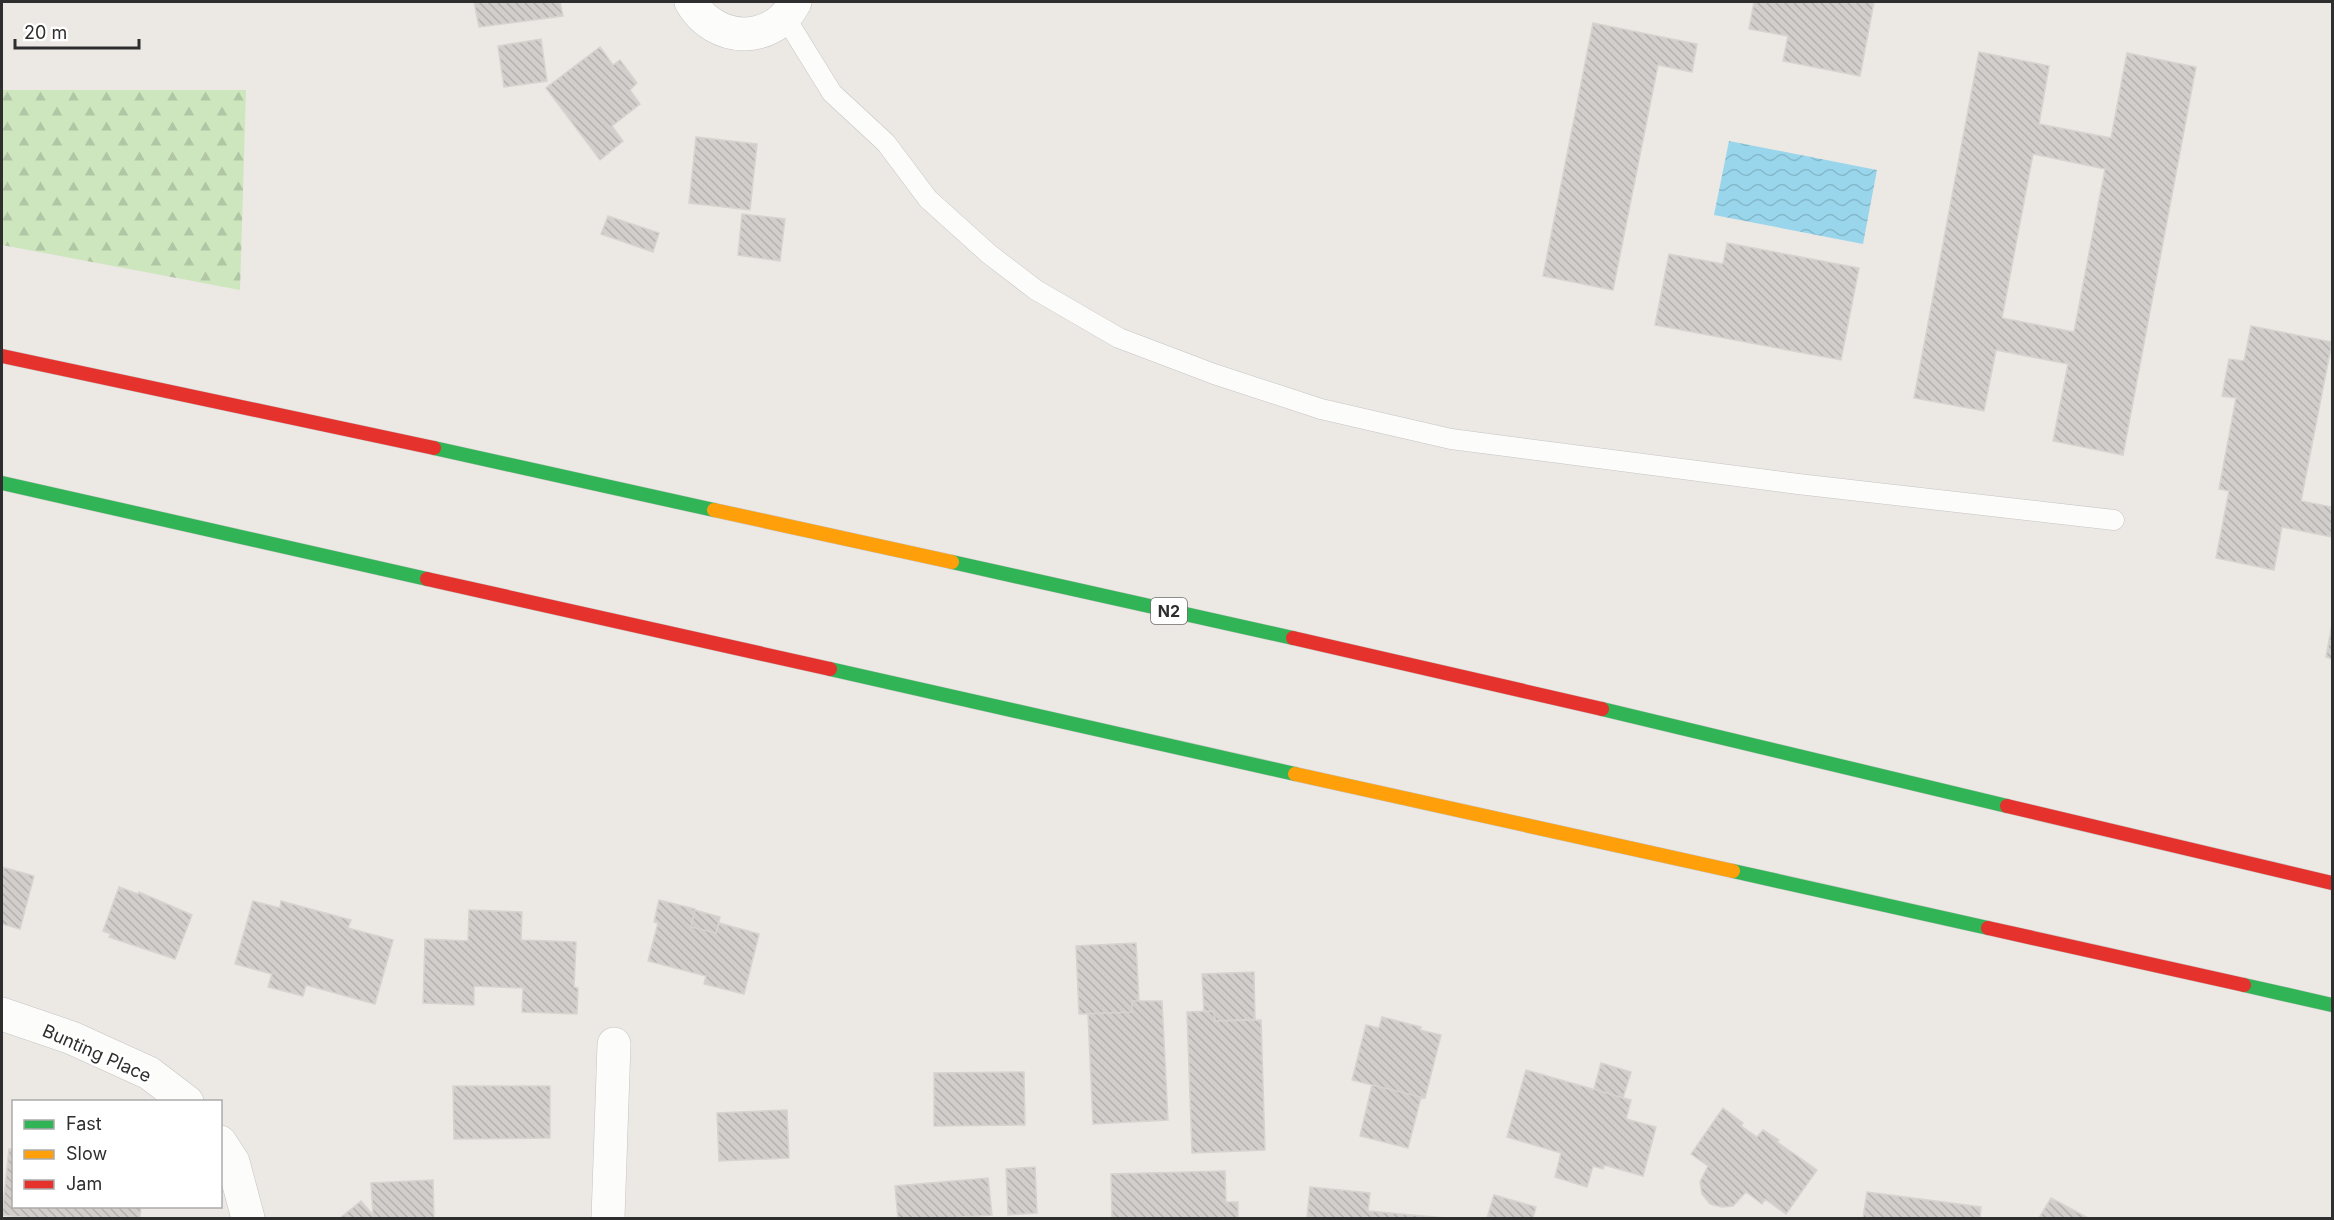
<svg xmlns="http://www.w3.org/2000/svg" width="2334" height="1220" viewBox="0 0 2334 1220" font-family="Inter,sans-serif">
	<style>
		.forest { fill: url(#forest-firs) }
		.water { fill: url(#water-waves) }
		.building { fill: url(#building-back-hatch); stroke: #d7d4d0; stroke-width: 1.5; fill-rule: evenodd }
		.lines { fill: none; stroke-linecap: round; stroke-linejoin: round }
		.lane-casing { stroke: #c5c4c5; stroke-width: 21 }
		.street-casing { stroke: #c5c4c5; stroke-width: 34 }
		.fast-casing { stroke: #c6c5c4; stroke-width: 15 }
		.slow-casing { stroke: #c6c5c4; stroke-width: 15 }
		.jam-casing { stroke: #c6c5c4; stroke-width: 15 }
		.lane { stroke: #fcfcfb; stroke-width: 20 }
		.street { stroke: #fcfcfb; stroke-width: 33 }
		.fast { stroke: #30b455; stroke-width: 14 }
		.slow { stroke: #ff9f0a; stroke-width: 14 }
		.jam { stroke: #e5322d; stroke-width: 14 }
		.labels { text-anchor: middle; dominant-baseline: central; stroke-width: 5; stroke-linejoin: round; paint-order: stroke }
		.shield { fill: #fff; stroke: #6d6d6d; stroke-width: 1.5 }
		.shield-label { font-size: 16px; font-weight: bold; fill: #2e2e2e }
		.street-label { font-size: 18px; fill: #2e2e2e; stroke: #fff }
	</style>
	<defs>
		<pattern id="forest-firs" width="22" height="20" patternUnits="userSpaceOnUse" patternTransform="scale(1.5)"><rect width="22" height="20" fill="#cee6be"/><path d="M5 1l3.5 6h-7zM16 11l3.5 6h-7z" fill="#b1c6a4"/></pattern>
		<pattern id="water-waves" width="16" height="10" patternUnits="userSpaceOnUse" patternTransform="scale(1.5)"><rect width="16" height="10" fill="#99d6ec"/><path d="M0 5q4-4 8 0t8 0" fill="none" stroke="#84b8cb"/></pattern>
		<pattern id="building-back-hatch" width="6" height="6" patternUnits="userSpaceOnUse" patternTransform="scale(1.5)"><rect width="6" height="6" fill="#d1cecb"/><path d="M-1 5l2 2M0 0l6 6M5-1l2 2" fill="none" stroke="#b4b1af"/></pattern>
	</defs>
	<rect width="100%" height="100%" fill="#ece8e4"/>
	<path class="forest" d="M2,90H246L240,290L2,245Z"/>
	<path class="water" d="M1729,141L1877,170L1863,244L1714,215Z"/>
	<path class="building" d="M474,2H560L563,16L479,27Z
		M1754,2H1874L1860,76L1783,61L1788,36L1749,29Z
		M1593,23L1697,44L1692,72L1658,65L1613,290L1543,276Z
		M541,39L547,81L504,87L498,46Z
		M600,47L613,65L620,60L637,83L630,90L640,104L612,126L623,141L600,160L546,88Z
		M1979,52L2049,66L2039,124L2111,138L2127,53L2196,67L2123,455L2053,441L2068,364L1996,350L1984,411L1914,398ZM2033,154L2105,169L2074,332L2002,318Z
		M696,137L757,144L750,210L689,203Z
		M742,214L785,219L780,261L738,255Z
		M608,216L659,233L653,252L601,234Z
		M1727,243L1859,268L1841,360L1655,325L1669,254L1723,264Z
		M2251,326L2332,342L2301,501L2332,507V537L2282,527L2274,570L2216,558L2229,491L2219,489L2236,398L2222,396L2229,359L2244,361Z
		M2332,624V659L2326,657Z
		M2,867L34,876L20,929L2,924Z
		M119,887L138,894L139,892L192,915L175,959L109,937L111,934L103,931Z
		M659,900L695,909L691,927L716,933L719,923L759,934L744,994L704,984L706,976L648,961L658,923L654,922Z
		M253,901L280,908L281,901L351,920L348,928L393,940L375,1004L306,985L303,996L268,987L272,974L235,964Z
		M469,910L522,912L521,940L576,942L574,987L578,988L577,1014L522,1012L523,988L474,986V1005L423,1003L425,939L468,941Z
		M695,910L720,917L716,933L691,927Z
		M1136,943L1139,1001H1132V1012L1079,1014L1076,946Z
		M1254,972L1255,1019L1215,1021L1214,1011L1204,1012L1202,974Z
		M1132,1001H1162L1168,1120L1093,1124L1088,1014L1132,1012Z
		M1214,1011L1215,1021L1261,1020L1265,1150L1192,1153L1187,1012Z
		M1382,1017L1421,1027L1420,1030L1441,1035L1425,1098L1352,1080L1366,1025L1379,1028Z
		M1601,1063L1631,1072L1623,1098L1594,1089Z
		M1526,1070L1631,1100L1626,1119L1656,1127L1643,1176L1604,1165L1603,1169L1593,1166L1587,1187L1555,1177L1561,1153L1507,1137Z
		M1024,1072L1025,1125L934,1126V1073Z
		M1372,1085L1421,1097L1408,1148L1360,1136Z
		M453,1086H550V1138L454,1139Z
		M1723,1108L1743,1123L1741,1126L1757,1137L1763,1130L1779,1140L1777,1142L1817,1170L1786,1214L1765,1199L1762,1204L1746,1192L1733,1206L1722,1207L1710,1204L1702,1194L1700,1182L1708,1166L1691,1154Z
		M787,1110L789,1158L719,1161L717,1113Z
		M9,1149H14V1206H141L140,1218H31L2,1215Z
		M1035,1167L1037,1213L1008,1215L1006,1169Z
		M1225,1171L1226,1202H1238V1218H1112L1111,1174Z
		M988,1178L992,1215L949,1218H898L895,1186Z
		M433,1180L434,1218H340L361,1201L373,1215L371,1183Z
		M1310,1187L1370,1193L1368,1211L1446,1218H1307Z
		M1867,1192L1981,1207L1980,1218H1863Z
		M1494,1195L1536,1207L1533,1218H1487Z
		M2051,1198L2088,1218H2039Z"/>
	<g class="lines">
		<defs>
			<path id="lane" d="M785,17L832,93L886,143L928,199L989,254L1036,290L1119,338L1214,374L1321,409L1451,439L1798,484L2114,520"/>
			<path id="street" d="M691,2C714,43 773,46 795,2
				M2,1014L72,1038L149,1073L187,1102
				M220,1142L233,1162L248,1218
				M608,1218L614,1044"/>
			<path id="fast" d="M434,448L714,510
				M2,483L427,579
				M952,562L1293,638
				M830,669L1295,774
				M1602,709L2007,806
				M1733,871L1988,928
				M2244,985L2332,1005"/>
			<path id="slow" d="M714,510L952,562
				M1295,774L1733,871"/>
			<path id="jam" d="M2,356L434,448
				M427,579L830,669
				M1293,638L1602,709
				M2007,806L2332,883
				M1988,928L2244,985"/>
		</defs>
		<use href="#lane" class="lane-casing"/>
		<use href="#street" class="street-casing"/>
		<use href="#fast" class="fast-casing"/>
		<use href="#slow" class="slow-casing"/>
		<use href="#jam" class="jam-casing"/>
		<use href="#lane" class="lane"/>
		<use href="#street" class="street"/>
		<use href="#fast" class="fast"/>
		<use href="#slow" class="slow"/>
		<use href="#jam" class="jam"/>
	</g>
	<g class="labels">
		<rect class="shield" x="1151" y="598" width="36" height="26" rx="4.5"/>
		<g class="shield-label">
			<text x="1169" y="611">N2</text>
		</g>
		<g class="street-label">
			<text transform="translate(97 1053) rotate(24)">Bunting Place</text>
		</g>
	</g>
	<rect width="2334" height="1220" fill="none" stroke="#2e2e2e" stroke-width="6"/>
	<rect x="12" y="1100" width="210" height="108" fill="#ffffff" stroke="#ababab" stroke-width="1.5"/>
	<rect x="24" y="1120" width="30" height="9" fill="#30b455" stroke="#ababab" stroke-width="1.5"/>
	<text x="66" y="1130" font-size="18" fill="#2e2e2e">Fast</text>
	<rect x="24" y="1150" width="30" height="9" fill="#ff9f0a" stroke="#ababab" stroke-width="1.5"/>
	<text x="66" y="1160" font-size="18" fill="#2e2e2e">Slow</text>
	<rect x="24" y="1180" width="30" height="9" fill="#e5322d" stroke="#ababab" stroke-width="1.5"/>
	<text x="66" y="1190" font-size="18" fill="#2e2e2e">Jam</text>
	<path d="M15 39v9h124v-9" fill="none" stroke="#2e2e2e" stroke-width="3"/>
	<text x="24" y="39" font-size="18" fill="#2e2e2e" stroke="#ffffff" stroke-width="4.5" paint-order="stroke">20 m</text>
</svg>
